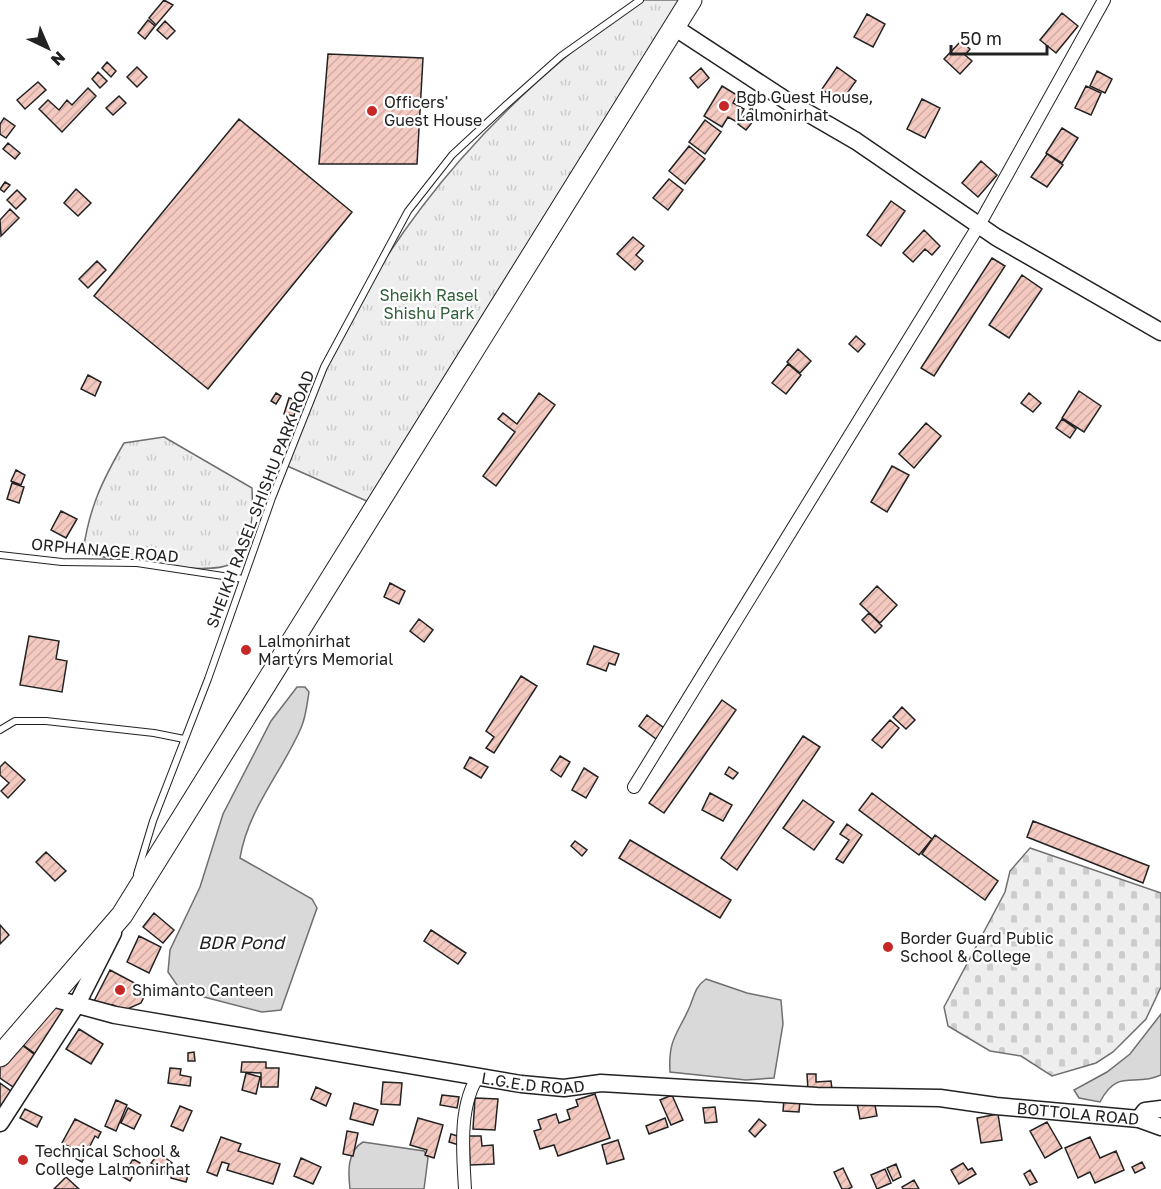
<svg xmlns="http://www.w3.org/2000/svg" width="1161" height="1189" viewBox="0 0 1161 1189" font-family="'Golos Text',sans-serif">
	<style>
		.grass { fill: url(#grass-tufts); stroke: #6f6f6f; stroke-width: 1.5 }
		.cemetery { fill: url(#cemetery-stones); stroke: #6f6f6f; stroke-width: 1.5 }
		.water { fill: #d9d9d9; stroke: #6f6f6f; stroke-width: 1.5 }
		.building { fill: url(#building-hatch); stroke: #222; stroke-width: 1.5 }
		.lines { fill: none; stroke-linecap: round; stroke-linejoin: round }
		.lane-casing { stroke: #222; stroke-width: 8 }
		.street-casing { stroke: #222; stroke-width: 14 }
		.secondary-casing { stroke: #222; stroke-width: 19 }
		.highway-casing { stroke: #222; stroke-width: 23 }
		.lane { stroke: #fff; stroke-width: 6 }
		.street { stroke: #fff; stroke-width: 12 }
		.secondary { stroke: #fff; stroke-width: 16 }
		.highway { stroke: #fff; stroke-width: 21 }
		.poi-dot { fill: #c62828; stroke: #fff; stroke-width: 2 }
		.labels { text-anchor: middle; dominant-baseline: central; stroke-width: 4.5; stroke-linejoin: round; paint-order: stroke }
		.poi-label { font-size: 16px; fill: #222; stroke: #fff; text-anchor: start }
		.park-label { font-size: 16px; fill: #2f5e38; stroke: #fff }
		.street-label { font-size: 16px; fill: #222; stroke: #fff }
		.water-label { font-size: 18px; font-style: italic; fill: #222; stroke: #fff }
	</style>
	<defs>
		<pattern id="grass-tufts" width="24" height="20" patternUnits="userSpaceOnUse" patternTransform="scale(1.5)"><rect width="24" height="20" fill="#eee"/><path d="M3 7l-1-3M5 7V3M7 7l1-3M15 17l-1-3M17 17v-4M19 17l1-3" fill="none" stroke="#ccc"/></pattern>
		<pattern id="cemetery-stones" width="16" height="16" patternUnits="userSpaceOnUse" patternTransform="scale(1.5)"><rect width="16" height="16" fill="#eee"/><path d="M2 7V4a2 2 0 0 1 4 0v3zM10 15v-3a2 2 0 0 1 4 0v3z" fill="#ccc"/></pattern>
		<pattern id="building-hatch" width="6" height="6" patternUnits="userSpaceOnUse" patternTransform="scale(1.5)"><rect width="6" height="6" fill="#f3c9c0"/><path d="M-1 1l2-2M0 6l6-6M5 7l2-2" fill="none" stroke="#d0aca5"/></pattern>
	</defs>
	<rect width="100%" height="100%" fill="#fff"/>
	<path class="grass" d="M640,0H691L378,506L285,465C299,431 311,394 328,360C402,209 503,97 640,0Z
		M164,437L252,488C253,512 254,549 230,564C210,576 107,560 83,552C89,508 102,481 124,443Z"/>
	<path class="cemetery" d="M1030,848L1161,893V987L1146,1019L1113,1052L1096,1063L1052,1076L1021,1056L990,1051L948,1026L944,1007L1005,892L1010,871Z"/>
	<path class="water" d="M297,687H305L309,692C307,704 306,717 301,728C282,772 248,809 240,858L312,899L317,908L281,1010L262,1012L204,997L179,988L168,972L170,950L200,887L223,814L271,721Z
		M706,979L747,993L781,1000L783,1024L774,1078L746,1080L670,1072C668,1038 678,1034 690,1006C695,994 695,987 706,979Z
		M1161,1014V1075C1134,1088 1118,1067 1100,1102L1079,1098L1074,1090L1107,1072L1130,1054Z
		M363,1142L424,1151L428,1158L424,1189H350C348,1172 347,1151 363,1142Z"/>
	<path class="building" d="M164,0L173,5L156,25L149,18Z
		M1062,13L1078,26L1056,53L1040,40Z
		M867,14L885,24L873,47L854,37Z
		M148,20L155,26L145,39L138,33Z
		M165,21L175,31L167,39L157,30Z
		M961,41L970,49L965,55L972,61L960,74L944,59Z
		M328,54L423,58L417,164H319Z
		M107,62L116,71L111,77L102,68Z
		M137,67L147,77L137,87L127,77Z
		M837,67L856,81L840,103L822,89Z
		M701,68L709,78L698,88L690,78Z
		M1097,71L1112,79L1105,93L1090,86Z
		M98,72L107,81L100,88L92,79Z
		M38,82L46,90L25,109L17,100Z
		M722,86L737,95L733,103L744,109L737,122L728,117L722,127L704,116Z
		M1086,86L1101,93L1091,115L1075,108Z
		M88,88L96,96L62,132L39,109L48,100L59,110L67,100L72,105Z
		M119,96L126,103L113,115L106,108Z
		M922,99L940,108L925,138L907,129Z
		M751,108L759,114L746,130L738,124Z
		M4,118L15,126L6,138L0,134V124Z
		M239,119L352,212L208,389L94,296Z
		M705,120L721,132L705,154L689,142Z
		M1062,128L1078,138L1062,163L1046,153Z
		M8,143L20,153L15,159L3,149Z
		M689,146L705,159L685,184L669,171Z
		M1047,154L1063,165L1047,187L1031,177Z
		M981,161L997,175L978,197L962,183Z
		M669,179L683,190L668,210L653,198Z
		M5,182L10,185L4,192L0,189Z
		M76,189L91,203L78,216L64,203Z
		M17,190L26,199L16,209L7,200Z
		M891,201L905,211L881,246L867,235Z
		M10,209L19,218L1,236L0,220Z
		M924,230L940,246L932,255L925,249L913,262L903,253Z
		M633,237L644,246L636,255L643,261L635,270L617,254Z
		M992,258L1005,266L934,376L921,368Z
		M97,261L106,270L88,288L79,279Z
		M1022,275L1042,289L1009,338L989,325Z
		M856,336L865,344L858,352L849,344Z
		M798,349L811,361L800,373L787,362Z
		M788,364L801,375L786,394L772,383Z
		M88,375L101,382L95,396L81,389Z
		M1079,391L1101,406L1084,432L1062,418Z
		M276,393L281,396L276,404L271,401Z
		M539,393L555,405L496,486L483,476L515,432L498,419L503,413L517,424Z
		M1029,393L1041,403L1033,412L1021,403Z
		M289,398L298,400L294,416L284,414Z
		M1062,419L1076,429L1070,438L1056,428Z
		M926,423L941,436L914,468L899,454Z
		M892,466L909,475L887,512L871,502Z
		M16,470L25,475L21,485L11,481Z
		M12,483L24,487L19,503L7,499Z
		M61,511L77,519L66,538L51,530Z
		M390,583L405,591L399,604L384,597Z
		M877,586L897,605L880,623L860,604Z
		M869,613L882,626L875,633L862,620Z
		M419,619L433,630L424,642L410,631Z
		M29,636L59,641L56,659L67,661L62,692L20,685Z
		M594,646L619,654L615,665L609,663L606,671L587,664Z
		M521,676L537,686L494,753L486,748L494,737L486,731Z
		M722,700L736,710L664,813L649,803Z
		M902,707L915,720L906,729L893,717Z
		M647,715L664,728L656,739L639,726Z
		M890,720L899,728L882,748L872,740Z
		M803,736L820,747L737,870L721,858Z
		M560,756L570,762L561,777L551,770Z
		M470,757L488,767L481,778L464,768Z
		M5,762L25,780L8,798L1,791L9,783L0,775V767Z
		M729,767L738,773L733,779L725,774Z
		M584,768L598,777L586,798L572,790Z
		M710,793L732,805L723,821L702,810Z
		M872,793L932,839L919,855L859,810Z
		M803,800L834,822L814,850L783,828Z
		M1033,821L1149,866L1143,883L1027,837Z
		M847,824L862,835L843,863L836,859L849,840L840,834Z
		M935,835L998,881L985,900L922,854Z
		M630,840L731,900L720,918L619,858Z
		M575,841L587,850L582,856L571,846Z
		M46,852L66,871L55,881L36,862Z
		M154,913L174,930L163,943L143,927Z
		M0,925L9,935L0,944Z
		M431,930L466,953L458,964L424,941Z
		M139,936L161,947L149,973L127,962Z
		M110,970L142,987L144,997L141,1003L123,1011L113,1005L93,1003Z
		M54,1002L68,1012L37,1055L23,1045Z
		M79,1029L103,1044L91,1064L66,1049Z
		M18,1042L39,1058L16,1089L0,1078V1065Z
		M194,1052L195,1061H188V1053Z
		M242,1062H266V1068H279L278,1087H261V1073L241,1072Z
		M170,1068L181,1069L180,1075L191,1077L190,1086L168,1083Z
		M246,1073L260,1077L256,1094L242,1090Z
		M807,1074H816V1082L831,1081L832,1089L808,1090Z
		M383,1082L402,1083L400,1105L381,1104Z
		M0,1083L15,1094L0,1115Z
		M316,1087L331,1094L326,1106L311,1099Z
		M595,1094L610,1138L558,1156L554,1145L540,1149L534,1131L541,1129L538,1120L556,1114L559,1123L570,1119L567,1110L578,1106L576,1100Z
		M442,1095L459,1097L457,1108L440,1105Z
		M672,1095L683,1120L671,1125L660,1100Z
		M475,1098L498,1099L495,1130L473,1129Z
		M784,1099L800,1100L799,1112L783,1111Z
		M116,1100L127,1105L116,1131L105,1126Z
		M874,1100L877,1116L860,1119L857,1103Z
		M354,1103L378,1110L373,1125L350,1119Z
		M180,1106L192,1111L183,1131L171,1126Z
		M715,1107L717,1122L705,1123L703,1108Z
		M128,1108L141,1115L134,1129L121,1123Z
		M25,1109L42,1117L37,1127L20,1118Z
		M998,1114L1002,1140L981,1143L977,1118Z
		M418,1118L443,1125L434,1158L425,1155L427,1150L410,1145Z
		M665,1118L668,1127L649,1134L646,1126Z
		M75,1119L101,1132L98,1138L95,1136L82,1162L71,1156L74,1149L62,1143Z
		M759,1119L766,1125L755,1137L749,1131Z
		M1047,1122L1062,1148L1045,1158L1030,1131Z
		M347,1131L358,1133L353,1156L343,1154Z
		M451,1134L461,1137L459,1145L449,1142Z
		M469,1136H481L482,1146L493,1145L494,1164L470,1165Z
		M221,1137L241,1144L238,1151L280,1164L273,1184L227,1170L229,1164L222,1162L217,1176L207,1172Z
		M1090,1137L1100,1158L1116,1151L1124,1170L1095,1183L1090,1172L1078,1178L1065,1148Z
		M618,1140L624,1159L607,1164L602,1145Z
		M159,1153L172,1163L164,1173L151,1163Z
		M301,1158L321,1167L313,1184L294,1176Z
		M133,1159L140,1163L130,1181L123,1177Z
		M1142,1162L1145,1168L1135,1173L1132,1167Z
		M963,1163L968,1170L972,1168L976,1174L959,1184L951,1170Z
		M896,1164L901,1177L893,1181L887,1168Z
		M174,1167L189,1172L186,1182L171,1178Z
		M843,1168L852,1187L848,1189H842L834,1172Z
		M885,1169L891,1183L877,1189L871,1175Z
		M1030,1170L1037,1182L1030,1185L1024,1174Z
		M66,1177L79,1189H54Z
		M914,1180L919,1189H903L902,1187Z"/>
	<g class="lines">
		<defs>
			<path id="lane" d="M0,555L62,562L137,563L243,579
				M0,730L15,721H46L154,733L184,739
				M137,874L153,821L208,679L272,498L324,367L408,211L452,155L506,105L561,56L640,0"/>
			<path id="street" d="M634,787L979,225L1104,0
				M465,1189C463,1154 458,1105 479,1075"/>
			<g id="secondary">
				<path d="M674,27L787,101L856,141L996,237L1161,332"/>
				<path id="s1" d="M52,998L115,1015L521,1084L564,1088L601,1083L817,1096L940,1098L996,1106L1139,1119L1161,1127"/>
				<path d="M1139,1119L1145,1111L1161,1109"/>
				<path d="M0,1123L77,1004L113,933"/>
			</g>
			<path id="highway" d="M0,1056L122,915L691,0"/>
		</defs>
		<use href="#lane" class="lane-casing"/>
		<use href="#street" class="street-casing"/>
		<use href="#secondary" class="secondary-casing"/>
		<use href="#highway" class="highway-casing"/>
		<use href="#lane" class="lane"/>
		<use href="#street" class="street"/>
		<use href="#secondary" class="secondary"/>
		<use href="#highway" class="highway"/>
	</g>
	<g class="poi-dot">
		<circle cx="724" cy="106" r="6"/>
		<circle cx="372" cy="111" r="6"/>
		<circle cx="246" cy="650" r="6"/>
		<circle cx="888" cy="947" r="6"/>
		<circle cx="120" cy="990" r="6"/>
		<circle cx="23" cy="1160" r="6"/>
	</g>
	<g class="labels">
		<g class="poi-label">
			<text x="736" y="97">Bgb Guest House,<tspan x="736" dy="18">Lalmonirhat</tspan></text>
			<text x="384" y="102">Officers'<tspan x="384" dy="18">Guest House</tspan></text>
			<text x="258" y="641">Lalmonirhat<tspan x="258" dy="18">Martyrs Memorial</tspan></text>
			<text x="900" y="938">Border Guard Public<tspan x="900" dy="18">School &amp; College</tspan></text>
			<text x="132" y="990">Shimanto Canteen</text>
			<text x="35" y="1151">Technical School &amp;<tspan x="35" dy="18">College Lalmonirhat</tspan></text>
		</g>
		<g class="park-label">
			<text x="429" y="295">Sheikh Rasel<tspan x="429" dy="18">Shishu Park</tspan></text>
		</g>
		<g class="street-label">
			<text transform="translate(260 499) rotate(-69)">SHEIKH RASEL SHISHU PARK ROAD</text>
			<text transform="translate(105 550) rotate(5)">ORPHANAGE ROAD</text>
			<text stroke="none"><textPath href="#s1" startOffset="489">L.G.E.D ROAD</textPath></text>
			<text stroke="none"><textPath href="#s1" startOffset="1036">BOTTOLA ROAD</textPath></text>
		</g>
		<g class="water-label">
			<text x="241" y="942">BDR Pond</text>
		</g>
	</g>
	<g transform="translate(48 48) rotate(136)" stroke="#ffffff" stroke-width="4.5" paint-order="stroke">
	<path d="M0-4.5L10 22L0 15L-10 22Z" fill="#222222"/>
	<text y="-9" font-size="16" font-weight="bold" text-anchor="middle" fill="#222222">N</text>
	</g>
	<path d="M951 45v9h96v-9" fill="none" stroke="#222222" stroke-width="3"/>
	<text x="960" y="45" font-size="18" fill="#222222" stroke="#ffffff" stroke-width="4.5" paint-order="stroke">50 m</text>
</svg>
